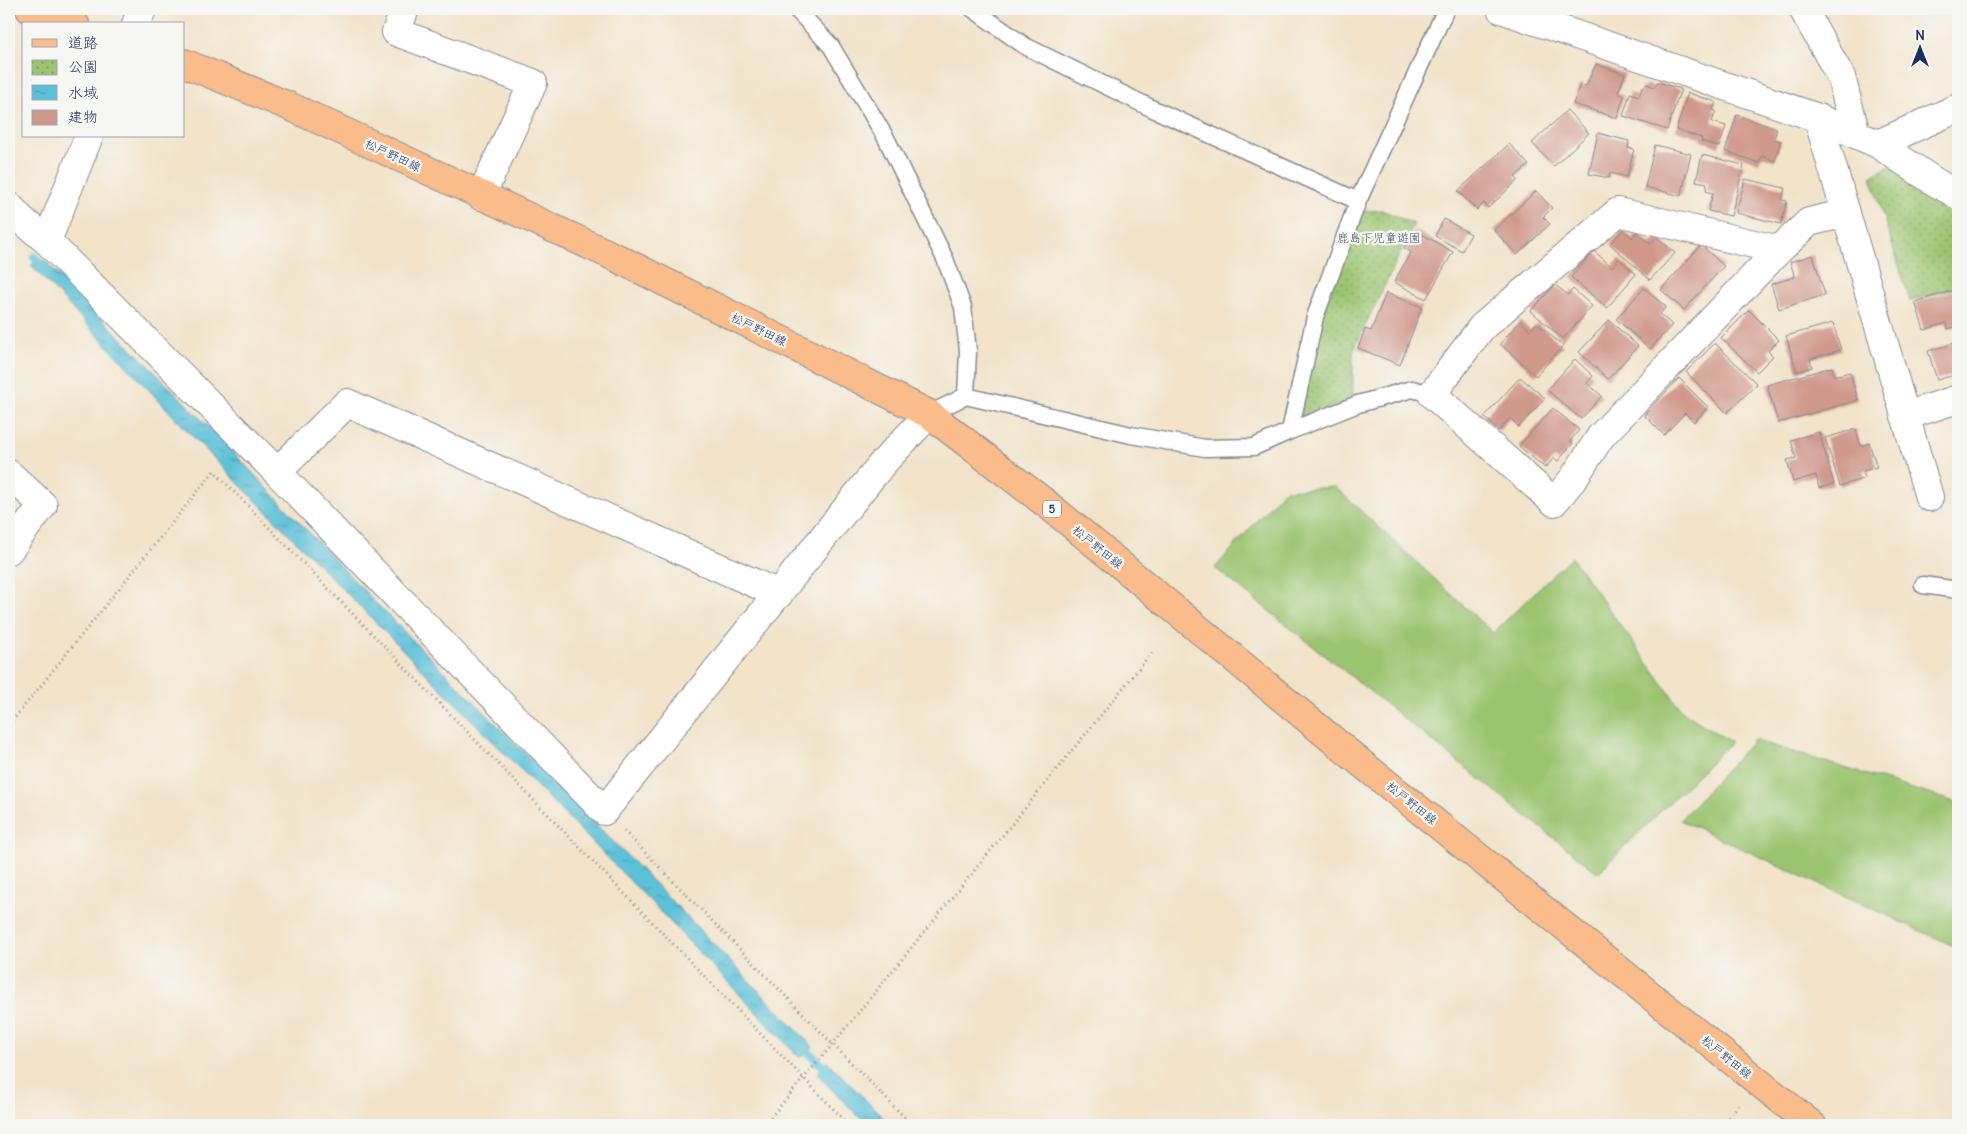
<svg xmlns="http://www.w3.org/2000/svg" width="1967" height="1134" viewBox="0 0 1967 1134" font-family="Delius,'Klee One',sans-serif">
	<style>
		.grass { fill: #9bc470; stroke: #5b7a67 }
		.park { fill: url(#park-dots); stroke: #5b7a67 }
		.water { fill: url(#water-ripples); stroke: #3b789b }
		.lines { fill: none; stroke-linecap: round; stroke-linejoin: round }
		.stream { stroke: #5bc1d8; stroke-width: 9 }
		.building { fill: #d0998b }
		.service-casing { stroke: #868994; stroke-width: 19 }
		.minor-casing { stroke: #868994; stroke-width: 30 }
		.tertiary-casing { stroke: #868994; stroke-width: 30 }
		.primary-casing { stroke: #868994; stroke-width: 30 }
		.path { stroke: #868994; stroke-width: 3; stroke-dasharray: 1 4; stroke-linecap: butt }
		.service { stroke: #fff; stroke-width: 16 }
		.minor { stroke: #fff; stroke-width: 28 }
		.tertiary { stroke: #fff; stroke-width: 28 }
		.primary { stroke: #f9bc8a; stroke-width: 28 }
		.labels { text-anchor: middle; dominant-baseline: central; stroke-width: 4.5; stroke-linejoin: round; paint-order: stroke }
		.shield { fill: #f6f6f2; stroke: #5d6b8a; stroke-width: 1 }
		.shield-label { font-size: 11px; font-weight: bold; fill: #1b2f5e }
		.street-label { font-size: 12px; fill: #1b2f5e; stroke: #f6f6f2 }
		.park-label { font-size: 12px; fill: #415c63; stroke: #f6f6f2 }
	</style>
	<defs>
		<pattern id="park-dots" width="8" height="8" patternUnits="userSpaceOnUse" patternTransform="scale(1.25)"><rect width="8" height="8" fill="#9bc470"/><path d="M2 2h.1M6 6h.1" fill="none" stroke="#7ea05f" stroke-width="1.8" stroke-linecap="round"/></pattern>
		<pattern id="water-ripples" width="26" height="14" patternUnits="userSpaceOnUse" patternTransform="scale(1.25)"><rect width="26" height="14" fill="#5bc1d8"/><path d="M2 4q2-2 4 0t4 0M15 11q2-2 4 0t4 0" fill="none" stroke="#4a9db2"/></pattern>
	</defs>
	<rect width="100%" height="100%" fill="#f6f6f2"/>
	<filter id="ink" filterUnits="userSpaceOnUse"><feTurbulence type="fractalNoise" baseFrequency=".02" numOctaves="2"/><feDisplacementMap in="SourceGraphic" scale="10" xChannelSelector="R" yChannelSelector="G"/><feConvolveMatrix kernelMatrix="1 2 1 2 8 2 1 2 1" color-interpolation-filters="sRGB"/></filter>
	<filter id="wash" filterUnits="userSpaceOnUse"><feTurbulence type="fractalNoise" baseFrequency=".0096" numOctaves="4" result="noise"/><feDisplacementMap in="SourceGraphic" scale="20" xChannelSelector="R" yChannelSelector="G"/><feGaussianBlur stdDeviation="1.12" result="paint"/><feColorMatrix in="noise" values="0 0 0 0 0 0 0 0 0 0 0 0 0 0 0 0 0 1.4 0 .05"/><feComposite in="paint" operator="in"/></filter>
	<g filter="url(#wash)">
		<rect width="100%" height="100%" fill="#f2e3c9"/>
		<path class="grass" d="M1335,487L1493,633L1571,557L1684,713L1731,742L1598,873L1215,568L1284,490Z
			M1754,740L1958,803V948L1680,820Z"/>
		<path class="park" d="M1890,165L1958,206V287L1910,301L1871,177Z
			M1382,210L1414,224L1353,351V400L1304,419L1300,414L1320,321L1361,211Z"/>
		<path class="water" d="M44,260L213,431L370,597L667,896L813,1047L800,1058L656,907L199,443L31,265Z
			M827,1061L891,1125H867L817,1074Z"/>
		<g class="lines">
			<path class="stream" d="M34,257L46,270
				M800,1044L832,1075"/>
		</g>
		<g id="blocks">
			<path class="building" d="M1596,64L1625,74L1618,93L1624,96L1617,118L1573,104L1580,84L1586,86Z
				M1657,82L1681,89L1667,130L1623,116L1630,93L1639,96L1642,87H1644L1646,84L1655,87Z
				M1688,93L1716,102L1713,110L1716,111L1712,122L1726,126L1719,147L1701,141L1702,138L1676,130Z
				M1567,110L1589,133L1554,166L1532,143Z
				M1737,115L1777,129L1774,139L1781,141L1775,161L1762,156L1759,163L1725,151Z
				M1598,133L1629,141L1628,148L1634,149L1627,177L1610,173L1609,178L1589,174Z
				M1509,144L1529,165L1515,177L1518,180L1488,208L1484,203L1477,210L1458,191Z
				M1655,145L1691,154L1681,196L1645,187Z
				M1702,155L1744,165L1731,216L1708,211L1713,193L1706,191L1707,183L1696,181Z
				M1745,179L1785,188L1782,200L1787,201L1781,224L1736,213Z
				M1536,191L1552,208L1543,217L1550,224L1517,255L1494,230Z
				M1444,219L1471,234L1462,251L1435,236Z
				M1415,230L1453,252L1426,299L1394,282L1411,252L1404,248Z
				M1623,230L1632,238L1637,232L1650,244L1657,237L1675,253L1650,280L1610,244Z
				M1701,245L1724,266L1684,310L1661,290Z
				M1594,251L1612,267L1619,259L1636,274L1607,308L1571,277Z
				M1813,255L1825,295L1779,309L1771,284L1795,277L1790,262Z
				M1555,285L1568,295L1573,289L1592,306L1563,339L1531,311Z
				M1644,288L1666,307L1660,314L1672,325L1650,349L1616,319Z
				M1958,289V326L1948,329L1946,323L1924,330L1915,302Z
				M1386,293L1422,307L1400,365L1358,348L1365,329L1371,331Z
				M1749,310L1779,340L1768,351L1773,356L1757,372L1721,338Z
				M1609,320L1638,346L1608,379L1579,352Z
				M1520,321L1530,330L1537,323L1563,346L1536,376L1500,344Z
				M1833,323L1841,350L1810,359L1812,367L1797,372L1786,336Z
				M1958,342V374L1937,380L1928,351Z
				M1715,343L1757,384L1727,413L1686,372Z
				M1575,359L1593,376L1587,383L1602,396L1581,419L1547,390Z
				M1832,367L1834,376L1850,372L1858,400L1778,423L1767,385Z
				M1520,377L1545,398L1519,427L1510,418L1499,431L1484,417Z
				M1679,378L1708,407L1694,422L1685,413L1664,435L1644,415Z
				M1553,408L1579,430L1570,441L1573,443L1558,461L1554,458L1545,468L1519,446Z
				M1856,429L1861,446L1869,443L1877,467L1863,471L1865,478L1840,486L1825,438Z
				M1819,432L1834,484L1819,488L1816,475L1793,482L1787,460L1796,458L1791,440Z"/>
		</g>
	</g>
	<g filter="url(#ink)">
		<use href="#blocks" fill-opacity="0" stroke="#868994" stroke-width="1"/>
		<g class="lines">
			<defs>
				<path id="service" d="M796,9L831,46L886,138L945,259L963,307L968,351L966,396
					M973,9L1025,46L1151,108L1358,201
					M929,414L966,396L1131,435L1205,448L1254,447L1290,431L1315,317L1358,201L1446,9
					M1290,431L1358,404L1412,389L1432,394
					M1923,585L1958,590"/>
				<path id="minor" d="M405,9L396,32L533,83L481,196
					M1501,9L1818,118L1878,144L1935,182L1958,195
					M1803,9L1841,77L1856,134
					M89,136L47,241L277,472L604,811L882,464L929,414
					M1878,144L1958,108
					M9,206L21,219L47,241
					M1779,250L1618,212L1482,327L1432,394L1554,502L1573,479L1601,436L1779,250L1809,222L1846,213
					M1905,416L1958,399
					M277,472L347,403L779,594
					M9,474L43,505L9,550"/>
				<path id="tertiary" d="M136,24L142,9
					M1818,118L1929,497"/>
				<path id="primary" d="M30,9L75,24
					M184,63L291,107L617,258L929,414L1048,505L1361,763L1812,1125"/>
			</defs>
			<use href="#service" class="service-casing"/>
			<use href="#minor" class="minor-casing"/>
			<use href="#tertiary" class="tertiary-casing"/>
			<use href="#primary" class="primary-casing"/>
			<path class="path" d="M9,725L214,471L849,1125
				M624,831L912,1125
				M764,1125L832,1045L1154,650
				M1722,1125L1739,1105"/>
			<use href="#service" class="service"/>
			<use href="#minor" class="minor"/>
			<use href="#tertiary" class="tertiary"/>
			<use href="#primary" class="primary"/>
		</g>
	</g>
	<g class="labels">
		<rect class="shield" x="1043" y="500.5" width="18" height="17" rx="4"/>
		<g class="shield-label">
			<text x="1052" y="509">5</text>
		</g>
		<g class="street-label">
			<text transform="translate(393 155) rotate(25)">松戸野田線</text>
			<text transform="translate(759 329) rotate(26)">松戸野田線</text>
			<text transform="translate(1098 547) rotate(39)">松戸野田線</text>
			<text transform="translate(1412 803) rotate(39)">松戸野田線</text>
			<text transform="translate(1727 1057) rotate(39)">松戸野田線</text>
		</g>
		<g class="park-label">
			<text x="1379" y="237">鹿島下児童遊園</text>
		</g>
	</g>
	<rect width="1967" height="1134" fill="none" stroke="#f6f6f2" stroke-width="30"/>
	<rect x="22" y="22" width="162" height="115" fill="#f6f6f2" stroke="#9ea6b7"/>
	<rect x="32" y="39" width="25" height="8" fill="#f9bc8a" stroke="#9ea6b7"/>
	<text x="68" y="48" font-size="15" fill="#1b2f5e">道路</text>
	<rect x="32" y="60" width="25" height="15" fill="url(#park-dots)" stroke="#9ea6b7"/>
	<text x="68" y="72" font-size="15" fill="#1b2f5e">公園</text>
	<rect x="32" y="85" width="25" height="15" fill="url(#water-ripples)" stroke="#9ea6b7"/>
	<text x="68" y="98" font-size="15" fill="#1b2f5e">水域</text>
	<rect x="32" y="110" width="25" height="15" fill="#d0998b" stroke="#9ea6b7"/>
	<text x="68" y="122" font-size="15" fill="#1b2f5e">建物</text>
	<g transform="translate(1920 48)" stroke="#f6f6f2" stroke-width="4" paint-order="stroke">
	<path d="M0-4L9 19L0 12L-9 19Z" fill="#1b2f5e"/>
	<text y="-8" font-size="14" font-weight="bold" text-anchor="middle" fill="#1b2f5e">N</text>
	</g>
</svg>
